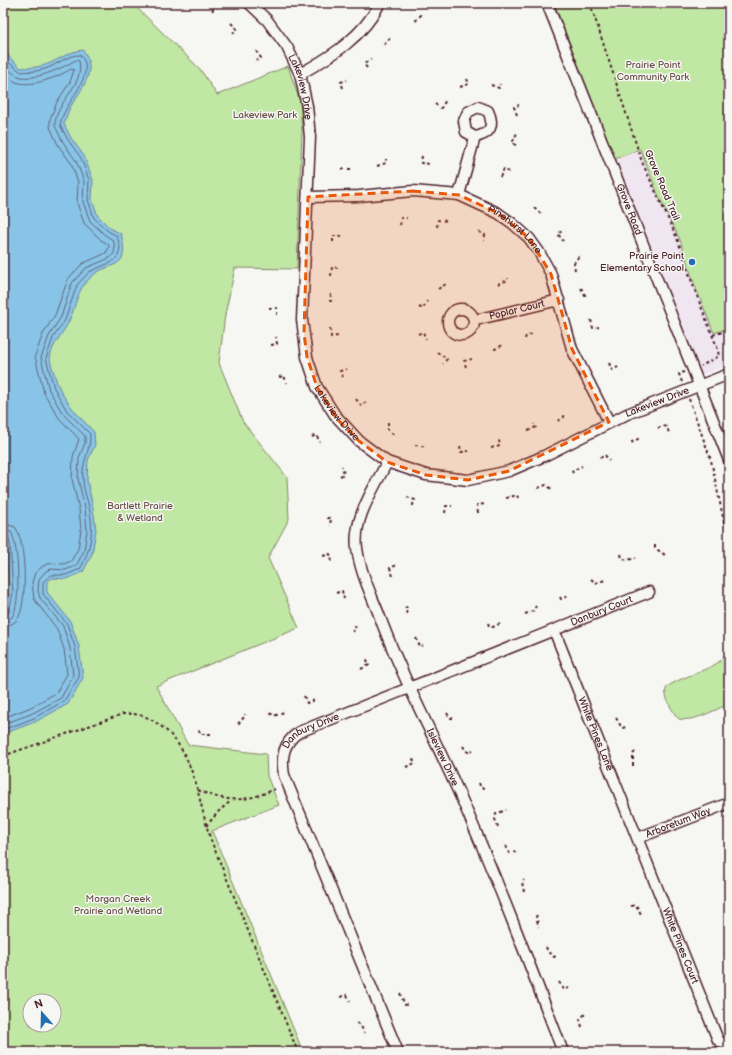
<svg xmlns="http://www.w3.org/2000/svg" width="732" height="1055" viewBox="0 0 732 1055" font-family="'Balsamiq Sans',sans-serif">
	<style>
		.built { fill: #f0e6f1 }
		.green { fill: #c0e7a3; stroke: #858367; fill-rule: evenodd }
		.water { fill: #88c4e7; stroke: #6f829c }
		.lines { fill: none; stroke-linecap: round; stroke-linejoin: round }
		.shore { stroke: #636176; stroke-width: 1 }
		.minor-casing { stroke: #4a1f2b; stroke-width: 13 }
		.path { stroke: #4a1f2b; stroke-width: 2; stroke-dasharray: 3 3; stroke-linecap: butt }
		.minor { stroke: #f6f6f2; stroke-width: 10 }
		.marked { fill: #e8590c; fill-opacity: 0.2; stroke: #e8590c; stroke-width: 3; stroke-dasharray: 8 5; stroke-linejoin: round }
		.poi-dot { fill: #1f6fb2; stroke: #f6f6f2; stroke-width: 1.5 }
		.labels { text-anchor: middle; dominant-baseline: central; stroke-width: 3; stroke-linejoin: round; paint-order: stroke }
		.park-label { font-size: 10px; fill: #685149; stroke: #f6f6f2 }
		.street-label { font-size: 10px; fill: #4a1f2b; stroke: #f6f6f2 }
		.poi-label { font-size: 10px; fill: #4a1f2b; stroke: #f6f6f2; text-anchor: end }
	</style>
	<rect width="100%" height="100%" fill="#f6f6f2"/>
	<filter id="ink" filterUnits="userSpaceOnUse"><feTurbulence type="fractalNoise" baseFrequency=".025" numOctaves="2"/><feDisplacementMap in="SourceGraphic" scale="8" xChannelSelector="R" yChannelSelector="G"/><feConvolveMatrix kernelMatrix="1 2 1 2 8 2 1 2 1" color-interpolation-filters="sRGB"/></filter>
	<g filter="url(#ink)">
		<path class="built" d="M729,100V365L701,375L615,159L722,115Z"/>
		<path class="green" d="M3,3H132L200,69L217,95L288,66L300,102L302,130L297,269L235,268L225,315L219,363L243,422L287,477L289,519L268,558L299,628L156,686L188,745L266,754L267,776L279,805L212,831L303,1052H3V602L5,594L3,584ZM30,1001H54V1025H30Z
			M554,3H729V100L725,114L729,125V151L726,188L729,210V328L714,333L695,286L680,240L659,197L640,149L615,159Z
			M729,647V704C714,710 695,722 679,719C674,715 663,695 666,689C670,680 712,670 721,660C724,657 727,651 729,647Z"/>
		<path class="water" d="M3,42L9,57L21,68C28,67 35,68 41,66C56,63 67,51 83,50C98,71 82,88 71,106C68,111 66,118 64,124L71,138L84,156L93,180L92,200L98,216L110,228L121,234C132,273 107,260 90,278C76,291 77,304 69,321C63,334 52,344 50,358C50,363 53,369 54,373C60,398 77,414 94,432L95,445L88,460L87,480L93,507L96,530L92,554L83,572L67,579L52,578L47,582V592L70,621L79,646L83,678L68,704L35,722L3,734V618L9,593L6,544L3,532Z"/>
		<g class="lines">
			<path class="shore" d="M3,53L6,60L21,72C28,71 35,72 41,70C54,68 67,54 80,55C99,74 63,103 60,125L68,140L81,158L89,180L88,200L94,218L108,231L117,236L120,247L118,256L112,262L89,272L77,285L65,320L53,338L46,358L54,388L67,411L90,434C91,451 81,462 83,479C83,489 87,498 89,507C94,529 91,550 80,569L66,575H51L43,582V594L67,624L75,647L79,677L64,701L34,718L3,730
				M3,64C7,68 13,74 18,76C34,82 62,68 76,60L79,61C85,86 55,101 55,126L63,142L76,161L84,181L83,202L90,221L105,235L113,240L115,247L114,253L110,258L86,268L72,283L61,317L49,336L41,358L49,390L63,414L85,436V443L79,458L78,479L85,508L87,530L84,551L76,566L65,570L51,569L46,571L39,579L38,591L40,598L63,626L70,648L73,676L61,698L31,714L3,724
				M3,72C7,75 11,80 16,82C31,88 58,77 71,69L74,70L70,82L57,102L50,119V127L58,145L71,163L78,182L77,203L84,223L101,240L108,244L109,247L106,253L82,264L68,279L55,315L43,334L35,356L44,393L59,418L79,439L73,457L72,479L79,509L81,530L78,549L71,561L64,564L51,563L43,566L35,573L32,582L34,599L57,629L64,649L67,674L56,693L29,708L3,718
				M3,523L15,527C26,540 28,606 17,620C13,624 8,626 3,626
				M3,529L11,532C19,545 21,605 12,617C9,619 6,620 3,620
				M3,534L8,536L10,543L13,593L9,612L3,615"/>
			<defs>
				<g id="minor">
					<path id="s1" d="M249,3L267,20L287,47L300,74L307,106L310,137L302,320L307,357L317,387L335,415L359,441L387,462L426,475L468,480L509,471L544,456L627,414L729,374"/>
					<path id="s2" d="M547,3L729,460"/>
					<path d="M300,74C332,56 363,37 380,3"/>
					<path d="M478,107L488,111C495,126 490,134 475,137L466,132L464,121L468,112Z"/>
					<path d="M459,195L475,137"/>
					<path id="s3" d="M308,197L359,196L413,191L459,195L498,213L512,223L529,238L539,252L551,274L572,349L609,422"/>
					<circle cx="461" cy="322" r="13"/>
					<path id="s4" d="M475,320L559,300"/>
					<path id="s5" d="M387,462C374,489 353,518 357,548C360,571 370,592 378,612C402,678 435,738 463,802C499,884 531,968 563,1052"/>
					<path id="s6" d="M554,630L718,1040L729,1048"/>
					<path id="s7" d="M638,838L729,803"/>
					<path id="s8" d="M398,1052L284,775C281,757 283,743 299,732L649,592"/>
				</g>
			</defs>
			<use href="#minor" class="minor-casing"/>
			<path class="path" d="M212,3L214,5L212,13
				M590,3L642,162L677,238L695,291L717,347L719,356L701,366
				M417,21L416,20L422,14
				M231,23L237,29L233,33
				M384,45L389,39L392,41
				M256,51L261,58L256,61
				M367,68L364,64L371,59
				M491,85L499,88L500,84
				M460,87L469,84L467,79
				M343,88L341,82L347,80
				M435,104L441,108L446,100
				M517,115L514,107L519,105
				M516,145L512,143L517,133
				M422,156L421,163L430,164
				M377,166L386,163V159
				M342,169H351V167
				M729,173V199
				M500,177L504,169L509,172
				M534,208L541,214L542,212
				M400,225L401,218H407
				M437,227L438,220L447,221
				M562,231L558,234L563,241
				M479,232L485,235L484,241
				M333,242V236H343
				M575,270L574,263L579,256
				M331,276L332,267L338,268
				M498,284L508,280V278
				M581,288L585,295L588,294
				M438,289L446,284V283
				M331,294L330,301H335
				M419,307L423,309L427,301
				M269,308H277V315
				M591,320L593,328L599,327
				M330,329L331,337L338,336
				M418,334L423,332L426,339
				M713,335L729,330
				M525,339L526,336L532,334
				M271,345L277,344L276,337
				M495,350V349L503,345
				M437,352L447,359L443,364
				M609,363L612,370L618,367
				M466,367L464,361L472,359
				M279,377L284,376L287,383
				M343,377L340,371L347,369
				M682,382L679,374L684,372
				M356,399L361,406L367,401
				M689,399L711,460L724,522L729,534
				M558,421L564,417L565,413
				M388,422V430L394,435
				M658,428L663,426L667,427L669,433
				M528,431L536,427L534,424
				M312,437L316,435L320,442
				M633,443L632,442L640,438
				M415,445L426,447
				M460,446L461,452L469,451
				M491,448L500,446L499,440
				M600,458L605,455L609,461
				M573,473L572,471L582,466
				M340,476L344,474L342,466
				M538,488L546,485L553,490
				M407,497L415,500L412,507
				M506,498L517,495L518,498
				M445,513L446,506H452
				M478,513L477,505L486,504
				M327,518H331L330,526
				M655,545V548L665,555
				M621,554L622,558L627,560L636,558
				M323,556L330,554L332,562
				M393,576L390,568L397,565
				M591,579L596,583L605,580
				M336,593L342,591L344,599
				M560,597L561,599L568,596
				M407,614L405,608L409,606
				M525,614L533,611L536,606
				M488,623L489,626L493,627L501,623
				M352,632L356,629L354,623
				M416,638L420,647L423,646
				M361,669L369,665L366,657
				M304,696L307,703L315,700
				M270,713L274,716L284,712
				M447,713L450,718H453
				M616,718L622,728L627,727
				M238,724L245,716V714
				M199,730L200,734H213
				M463,746L466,751L469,752L473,750
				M3,756L123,714C137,713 147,716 158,724C197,751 197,802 212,843L298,1052
				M633,766V754L636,751
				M406,767L415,763L412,757
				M479,783L481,788H487
				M198,790C226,803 247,802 275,789
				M206,826L220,810L231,801
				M498,827L495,819L496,814L506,810
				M506,846L509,853L516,852
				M524,892L522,882L524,880
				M631,906L636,905L642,916
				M537,915L536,917L539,927
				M546,947L548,952L554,957L556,956
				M559,982L564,990L569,988
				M400,993L405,1005L409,1004
				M341,997L347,995L350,1001
				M357,1023L361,1026L364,1033
				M582,1027L580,1019L585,1014"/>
			<use href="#minor" class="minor"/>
		</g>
	</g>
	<path class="marked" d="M413,191L459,195L498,213L529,238L551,274L572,349L609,422L509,471L468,480L426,475L387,462L359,441L336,418L317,387L307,357L304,333L308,197Z"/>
	<circle class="poi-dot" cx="692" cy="262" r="4"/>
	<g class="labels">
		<g class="park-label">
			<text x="653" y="65">Prairie Point<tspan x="653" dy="12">Community Park</tspan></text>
			<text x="265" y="115">Lakeview Park</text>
			<text x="140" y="506">Bartlett Prairie<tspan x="140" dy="12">&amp; Wetland</tspan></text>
			<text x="118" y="899">Morgan Creek<tspan x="118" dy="12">Prairie and Wetland</tspan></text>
		</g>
		<g class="street-label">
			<text stroke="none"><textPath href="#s1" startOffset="101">Lakeview Drive</textPath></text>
			<text transform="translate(662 185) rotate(67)">Grove Road Trail</text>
			<text stroke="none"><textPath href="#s2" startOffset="222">Grove Road</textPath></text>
			<text stroke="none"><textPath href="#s3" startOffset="218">Pinehurst Lane</textPath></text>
			<text stroke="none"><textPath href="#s4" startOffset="43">Poplar Court</textPath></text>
			<text stroke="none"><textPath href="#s1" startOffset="797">Lakeview Drive</textPath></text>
			<text stroke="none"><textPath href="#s1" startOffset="437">Lakeview Drive</textPath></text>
			<text stroke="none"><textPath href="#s8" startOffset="674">Danbury Court</textPath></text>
			<text stroke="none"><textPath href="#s8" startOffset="359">Danbury Drive</textPath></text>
			<text stroke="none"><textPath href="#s6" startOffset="112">White Pines Lane</textPath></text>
			<text stroke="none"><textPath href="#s5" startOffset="319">Isleview Drive</textPath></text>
			<text stroke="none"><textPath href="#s7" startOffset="43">Arboretum Way</textPath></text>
			<text stroke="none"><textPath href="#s6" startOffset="340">White Pines Court</textPath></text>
		</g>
		<g class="poi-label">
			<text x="684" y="256">Prairie Point<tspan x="684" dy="12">Elementary School</tspan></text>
		</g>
	</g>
	<rect width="732" height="1055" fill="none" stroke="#f6f6f2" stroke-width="16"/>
	<rect x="8" y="8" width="716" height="1039" fill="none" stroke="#4a1f2b" stroke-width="1.5" filter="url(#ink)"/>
	<g transform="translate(42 1013) rotate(340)"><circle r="19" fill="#f6f6f2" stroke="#b1a0a2"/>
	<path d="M0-3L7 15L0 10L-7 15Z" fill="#1f6fb2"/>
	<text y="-6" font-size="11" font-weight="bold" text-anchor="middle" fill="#4a1f2b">N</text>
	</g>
</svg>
